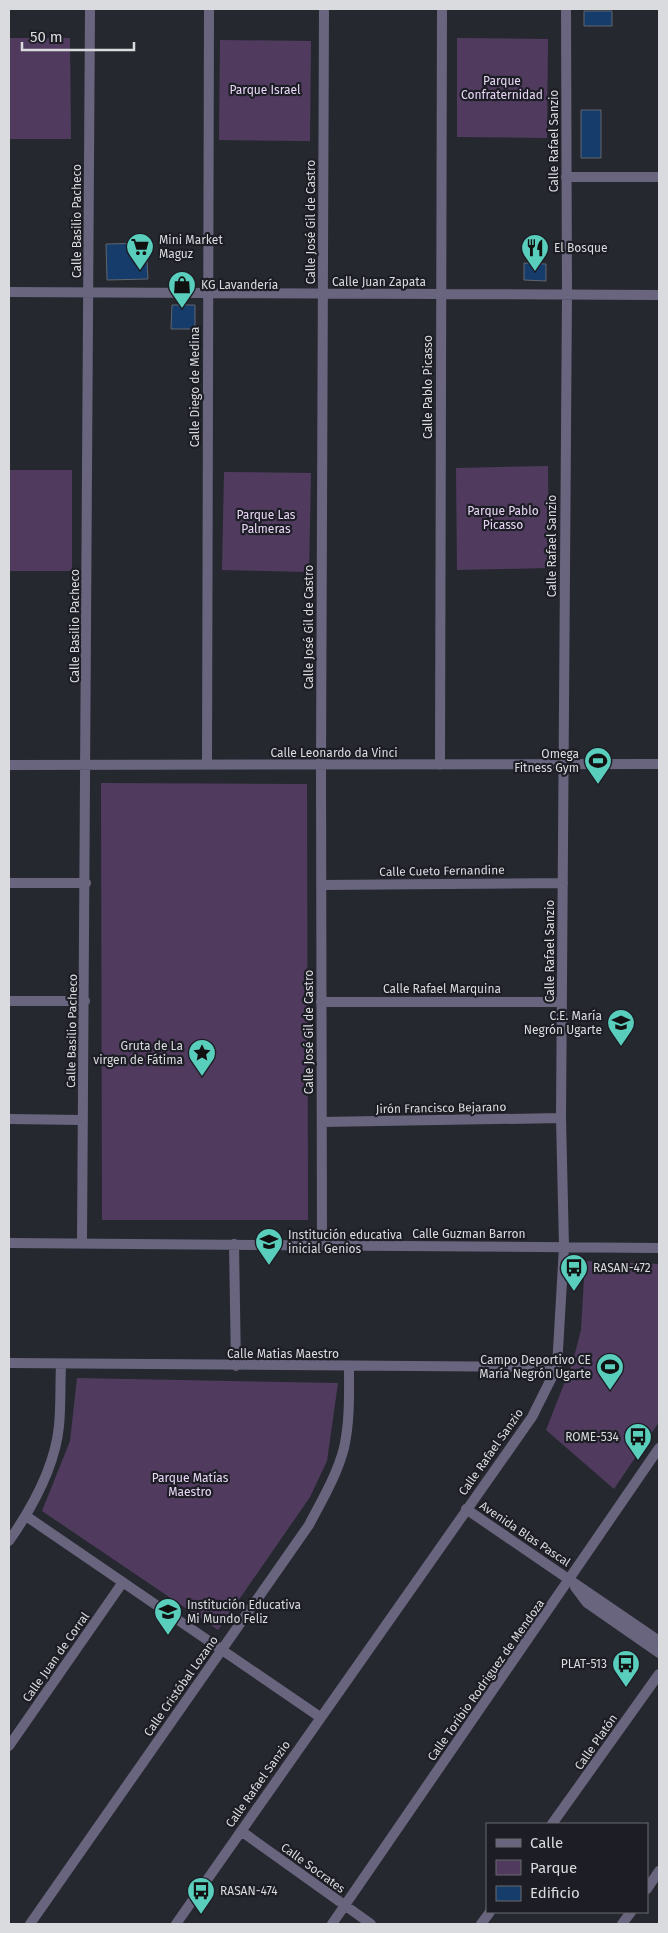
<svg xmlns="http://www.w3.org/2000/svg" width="668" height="1933" viewBox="0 0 668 1933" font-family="'Fira Sans',sans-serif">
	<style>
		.green { fill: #503b5f }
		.building { fill: #163c6b; stroke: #61666d }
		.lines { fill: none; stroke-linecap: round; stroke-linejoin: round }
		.pedestrian { stroke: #69657f; stroke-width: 10 }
		.minor { stroke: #69657f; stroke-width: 10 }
		.labels { text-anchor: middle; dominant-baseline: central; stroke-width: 4.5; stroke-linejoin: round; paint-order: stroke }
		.park-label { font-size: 12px; fill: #e9d6f7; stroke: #1d1e25 }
		.street-label { font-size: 12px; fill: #d9dbdf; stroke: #1d1e25 }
		.poi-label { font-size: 12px; fill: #d9dbdf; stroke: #1d1e25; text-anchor: start }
	</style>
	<rect width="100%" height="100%" fill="#26282f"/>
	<path class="green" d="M9,38H70L71,139H9Z
		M457,38L548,39L547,138L457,137Z
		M220,40L311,41L310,141L219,140Z
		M548,466L549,568L457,570L456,468Z
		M9,470H72V571H9Z
		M224,472L311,473L309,572L222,570Z
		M101,783L307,784L308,1220H102Z
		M585,1261L659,1264V1422L614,1489L546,1430L573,1361L581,1330Z
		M77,1378L338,1383L327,1461L310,1497L218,1630L42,1511L70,1441Z"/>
	<path class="building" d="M584,11H612V26H584Z
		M581,110H601V158H581Z
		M146,243L148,279L107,280L106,244Z
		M524,263L546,264V281L524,280Z
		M172,305H195V329H171Z"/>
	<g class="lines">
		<path class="pedestrian" d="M647,1889L659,1871
			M622,1924L631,1912"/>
		<path class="minor" d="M566,177H659
			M9,292L659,295
			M9,765L659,764
			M207,765L209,9
			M440,765L442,9
			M9,883H86
			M321,885L563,883
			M9,1001H85
			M321,1002H562
			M9,1119L83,1120
			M322,1122L561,1118
			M9,1243L659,1248
			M82,1243L90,9
			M234,1244L236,1366
			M322,1245L321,766L324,9
			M9,1363L557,1367
			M466,1509L659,1641
			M26,1516L320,1717
			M9,1541C32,1508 55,1467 59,1426C61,1406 60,1385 61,1365
			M575,1587L587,1603L659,1653
			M9,1746L123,1582
			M552,1824L659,1674
			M241,1831L371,1924
			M30,1924L309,1525C322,1500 337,1475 344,1448C350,1421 349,1394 349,1367
			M176,1924L532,1417L557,1367L564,1247L561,1118L567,295L566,9
			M332,1924L659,1448
			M481,1924L490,1912"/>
	</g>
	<defs>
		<symbol id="supermarket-pin" viewBox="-11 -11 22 30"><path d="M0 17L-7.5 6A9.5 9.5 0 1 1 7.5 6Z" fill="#5acebd" stroke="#1d1e25"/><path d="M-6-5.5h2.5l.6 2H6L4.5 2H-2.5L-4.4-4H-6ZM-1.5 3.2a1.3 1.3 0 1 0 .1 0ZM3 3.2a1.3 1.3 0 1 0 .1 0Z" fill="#111"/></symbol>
		<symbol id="restaurant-pin" viewBox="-11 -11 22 30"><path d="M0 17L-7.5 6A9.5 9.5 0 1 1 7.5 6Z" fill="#5acebd" stroke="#1d1e25"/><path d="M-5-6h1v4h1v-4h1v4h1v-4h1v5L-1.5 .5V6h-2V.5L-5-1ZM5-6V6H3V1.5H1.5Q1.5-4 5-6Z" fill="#111"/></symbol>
		<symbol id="shop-pin" viewBox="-11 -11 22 30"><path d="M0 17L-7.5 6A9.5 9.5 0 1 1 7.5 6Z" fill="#5acebd" stroke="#1d1e25"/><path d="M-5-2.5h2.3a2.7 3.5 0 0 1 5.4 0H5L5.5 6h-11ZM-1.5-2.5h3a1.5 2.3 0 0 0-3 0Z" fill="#111"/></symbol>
		<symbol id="stadium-pin" viewBox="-11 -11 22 30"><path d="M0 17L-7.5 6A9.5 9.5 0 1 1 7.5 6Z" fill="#5acebd" stroke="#1d1e25"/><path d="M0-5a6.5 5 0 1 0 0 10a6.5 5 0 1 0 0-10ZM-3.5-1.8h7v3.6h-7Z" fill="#111"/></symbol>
		<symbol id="school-pin" viewBox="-11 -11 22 30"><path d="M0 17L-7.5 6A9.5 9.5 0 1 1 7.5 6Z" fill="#5acebd" stroke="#1d1e25"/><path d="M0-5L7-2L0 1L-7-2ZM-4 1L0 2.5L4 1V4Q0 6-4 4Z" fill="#111"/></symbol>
		<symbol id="sight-pin" viewBox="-11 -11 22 30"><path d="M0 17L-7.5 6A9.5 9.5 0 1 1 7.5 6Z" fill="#5acebd" stroke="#1d1e25"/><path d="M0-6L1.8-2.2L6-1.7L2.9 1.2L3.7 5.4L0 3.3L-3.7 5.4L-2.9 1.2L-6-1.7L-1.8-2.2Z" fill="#111"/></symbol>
		<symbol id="bus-pin" viewBox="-11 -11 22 30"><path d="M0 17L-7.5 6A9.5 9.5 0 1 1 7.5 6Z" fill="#5acebd" stroke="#1d1e25"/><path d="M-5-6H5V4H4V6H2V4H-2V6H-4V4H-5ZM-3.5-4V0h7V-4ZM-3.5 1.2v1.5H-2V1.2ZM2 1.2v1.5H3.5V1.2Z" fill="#111"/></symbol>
	</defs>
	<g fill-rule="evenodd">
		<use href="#supermarket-pin" x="124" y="231" width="32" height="43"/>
		<use href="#restaurant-pin" x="519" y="232" width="32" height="43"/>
		<use href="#shop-pin" x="166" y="269" width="32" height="43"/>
		<use href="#stadium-pin" x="582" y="745" width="32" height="43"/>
		<use href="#school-pin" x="605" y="1007" width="32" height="43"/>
		<use href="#sight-pin" x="186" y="1037" width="32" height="43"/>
		<use href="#school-pin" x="253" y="1226" width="32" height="43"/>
		<use href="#bus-pin" x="558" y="1252" width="32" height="43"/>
		<use href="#stadium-pin" x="594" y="1351" width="32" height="43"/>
		<use href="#bus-pin" x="622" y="1421" width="32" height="43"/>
		<use href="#school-pin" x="152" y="1596" width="32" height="43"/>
		<use href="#bus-pin" x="610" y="1648" width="32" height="43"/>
		<use href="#bus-pin" x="185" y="1875" width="32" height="43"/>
	</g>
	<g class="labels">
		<g class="park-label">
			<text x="502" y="81">Parque<tspan x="502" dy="14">Confraternidad</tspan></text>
			<text x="265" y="90">Parque Israel</text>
			<text x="503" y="511">Parque Pablo<tspan x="503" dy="14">Picasso</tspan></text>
			<text x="266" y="515">Parque Las<tspan x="266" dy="14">Palmeras</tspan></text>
			<text x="190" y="1478">Parque Matías<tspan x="190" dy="14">Maestro</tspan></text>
		</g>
		<g class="street-label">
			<text transform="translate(554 141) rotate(-90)">Calle Rafael Sanzio</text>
			<text transform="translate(77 221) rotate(-90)">Calle Basilio Pacheco</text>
			<text transform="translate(311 222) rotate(-90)">Calle José Gil de Castro</text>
			<text x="379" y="282">Calle Juan Zapata</text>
			<text transform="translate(195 387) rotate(-90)">Calle Diego de Medina</text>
			<text transform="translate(428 387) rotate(-90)">Calle Pablo Picasso</text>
			<text transform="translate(552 546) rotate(-90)">Calle Rafael Sanzio</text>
			<text transform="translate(75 626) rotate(-90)">Calle Basilio Pacheco</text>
			<text transform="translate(309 627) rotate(-90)">Calle José Gil de Castro</text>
			<text x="334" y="753">Calle Leonardo da Vinci</text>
			<text transform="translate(442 871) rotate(-1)">Calle Cueto Fernandine</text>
			<text transform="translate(550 951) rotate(-90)">Calle Rafael Sanzio</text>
			<text x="442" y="989">Calle Rafael Marquina</text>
			<text transform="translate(72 1031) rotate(-89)">Calle Basilio Pacheco</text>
			<text transform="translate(309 1032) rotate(-90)">Calle José Gil de Castro</text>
			<text transform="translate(441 1108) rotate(-1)">Jirón Francisco Bejarano</text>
			<text x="469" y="1234">Calle Guzman Barron</text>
			<text x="283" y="1354">Calle Matias Maestro</text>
			<text transform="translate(491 1452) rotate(-55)">Calle Rafael Sanzio</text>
			<text transform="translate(525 1534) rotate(34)">Avenida Blas Pascal</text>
			<text transform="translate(56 1657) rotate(-55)">Calle Juan de Corral</text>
			<text transform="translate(486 1680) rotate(-55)">Calle Toribio Rodriguez de Mendoza</text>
			<text transform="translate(181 1686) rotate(-55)">Calle Cristóbal Lozano</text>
			<text transform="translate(596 1742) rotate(-55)">Calle Platón</text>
			<text transform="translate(258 1784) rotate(-55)">Calle Rafael Sanzio</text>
			<text transform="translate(313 1868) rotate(36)">Calle Socrates</text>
		</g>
		<g class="poi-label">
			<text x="159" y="240">Mini Market<tspan x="159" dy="14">Maguz</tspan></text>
			<text x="554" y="248">El Bosque</text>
			<text x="201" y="285">KG Lavandería</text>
			<text x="579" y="754" text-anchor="end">Omega<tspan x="579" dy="14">Fitness Gym</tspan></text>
			<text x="602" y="1016" text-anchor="end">C.E. María<tspan x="602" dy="14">Negrón Ugarte</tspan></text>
			<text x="183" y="1046" text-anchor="end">Gruta de La<tspan x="183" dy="14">virgen de Fátima</tspan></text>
			<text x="288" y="1235">Institución educativa<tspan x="288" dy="14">inicial Genios</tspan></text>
			<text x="593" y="1268">RASAN-472</text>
			<text x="591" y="1360" text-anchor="end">Campo Deportivo CE<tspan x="591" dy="14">María Negrón Ugarte</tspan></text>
			<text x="619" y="1437" text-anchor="end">ROME-534</text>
			<text x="187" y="1605">Institución Educativa<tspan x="187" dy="14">Mi Mundo Feliz</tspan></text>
			<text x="607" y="1664" text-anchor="end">PLAT-513</text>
			<text x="220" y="1891">RASAN-474</text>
		</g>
	</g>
	<rect width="668" height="1933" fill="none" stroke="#d9dbdf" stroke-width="20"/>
	<rect x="486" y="1823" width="162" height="90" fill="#1d1e25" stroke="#686a6f"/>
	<rect x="496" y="1839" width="25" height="8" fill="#69657f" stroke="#686a6f"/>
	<text x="530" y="1848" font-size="15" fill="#d9dbdf">Calle</text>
	<rect x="496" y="1860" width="25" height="15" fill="#503b5f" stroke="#686a6f"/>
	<text x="530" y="1873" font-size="15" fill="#d9dbdf">Parque</text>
	<rect x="496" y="1886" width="25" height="15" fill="#163c6b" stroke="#686a6f"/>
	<text x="530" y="1898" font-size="15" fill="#d9dbdf">Edificio</text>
	<path d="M22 42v8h112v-8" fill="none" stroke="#d9dbdf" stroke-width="2.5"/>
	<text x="30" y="42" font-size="15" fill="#d9dbdf" stroke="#1d1e25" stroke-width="4" paint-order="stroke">50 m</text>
</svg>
